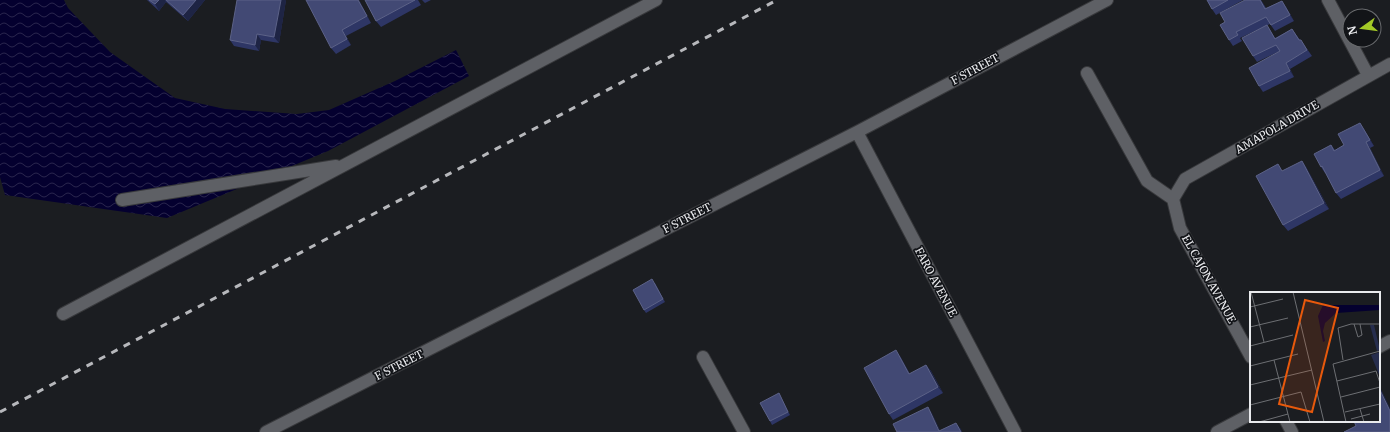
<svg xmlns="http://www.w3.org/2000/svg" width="1390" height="432" viewBox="0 0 1390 432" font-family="Merriweather,serif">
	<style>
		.water { fill: url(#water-waves) }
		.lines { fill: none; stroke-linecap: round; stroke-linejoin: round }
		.minor-casing { stroke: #38393c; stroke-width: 14 }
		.minor { stroke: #5e6065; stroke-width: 12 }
		.rail { stroke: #b7b8bc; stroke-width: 3; stroke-dasharray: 7 7; stroke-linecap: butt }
		.wall { fill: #2e3665 }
		.shaded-wall { fill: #1e2444 }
		.building { fill: #424974; stroke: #5c6287 }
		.labels { text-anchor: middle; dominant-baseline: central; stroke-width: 3.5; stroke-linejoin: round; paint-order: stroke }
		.street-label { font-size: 11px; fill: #e9eaed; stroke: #121418 }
		.inset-road { fill: none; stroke: #6d6f73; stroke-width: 1 }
		.view { fill: #e8590c; fill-opacity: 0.15; stroke: #e8590c; stroke-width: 2 }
		.inset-edge { fill: none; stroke: #e9eaed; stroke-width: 2 }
	</style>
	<defs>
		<pattern id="water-waves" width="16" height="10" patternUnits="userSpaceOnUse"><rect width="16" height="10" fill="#04002f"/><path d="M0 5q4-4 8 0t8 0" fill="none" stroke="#29254d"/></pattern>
	</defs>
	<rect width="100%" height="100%" fill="#1b1d21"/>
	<path class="water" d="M0,0H64L68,8L110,52L175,98L225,109L297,114L329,110L395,81L456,50L469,76L328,151L167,218L5,195L0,177Z"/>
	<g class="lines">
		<defs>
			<path id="minor" d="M1328,0L1368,75
				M1087,73L1147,181L1173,199
				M857,132L1015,432
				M1173,199L1185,179L1390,64
				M1173,199L1180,228L1251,357
				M122,200L336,166
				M63,314L656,0
				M1379,347L1390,341
				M703,357L744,432
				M1286,421L1292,432
				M266,432L857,132L1107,0
				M1217,432L1251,414"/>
		</defs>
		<use href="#minor" class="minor-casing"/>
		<use href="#minor" class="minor"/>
		<path class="rail" d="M0,412L777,0"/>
	</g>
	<path class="wall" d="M147,0H205L188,21L166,2L159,11Z
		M286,0L279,43L261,40L259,51L234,46L230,40Z
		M359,0L371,23L346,36L351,45L336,54L331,48Z
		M365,0H418L421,5L381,27L376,21Z
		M422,0H431L425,3Z
		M1207,0H1243L1216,15L1212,9Z
		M1245,0H1261L1266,8L1282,1L1286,7L1294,21L1275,31L1270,24L1240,38L1242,41L1233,46L1229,40L1225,22Z
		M1267,25L1275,38L1292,29L1300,40H1301L1305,46L1312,56L1290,69L1294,77L1263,92L1259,86L1280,51L1257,62L1253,56Z
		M1360,123L1364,129L1374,146L1370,148L1384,176L1341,199L1336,193L1326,173H1325L1321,167L1331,145L1335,150L1344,145Z
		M1302,161L1306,167L1329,209L1288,231L1283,225V171Z
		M655,283L665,302L646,313L644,310Z
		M900,356L910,374L926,365L931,371L943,393L893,420L889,414Z
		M779,393L790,415L772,425L770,421Z"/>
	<path class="shaded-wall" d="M159,0H165L166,2L159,11L155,4Z
		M196,0H205L188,21L183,15Z
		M281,0H286L279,43L274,37Z
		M358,0H359L371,23L367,16Z
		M1282,1L1286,7L1294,21L1290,15Z
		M342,30L346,36L351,45L347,39Z
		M257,34L261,40L259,51L255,45Z
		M1286,63L1290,69L1294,77L1290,71Z
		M1360,123L1364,129L1374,146L1370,140Z
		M1366,142L1370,148L1384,176L1380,170Z
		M1302,161L1306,167L1329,209L1324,203Z
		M896,350L900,356L913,380L909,374Z
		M926,365L931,371L943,393L938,387Z
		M1379,387L1382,391L1390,408V411Z
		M928,407L932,413L941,432H940Z
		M956,423L961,429L962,432H961Z"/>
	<path class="building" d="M149,0H159L155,4Z
		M166,0H196L183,15Z
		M237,0H281L274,37L257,34L255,45L230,40Z
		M306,0H358L367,16L342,30L347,39L331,48Z
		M365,0H415L376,21Z
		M1207,0H1228L1212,9Z
		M1245,0H1260L1265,9L1282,1L1290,15L1271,25L1266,17L1236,32L1238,35L1229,40L1220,25L1225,22L1220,13Z
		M1267,25L1275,39L1292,29L1299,40H1301L1307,50L1286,63L1290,71L1259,86L1249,68L1280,51L1276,45L1253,56L1242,38Z
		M1360,123L1370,140L1366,142L1380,170L1336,193L1322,166L1321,167L1314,154L1331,145L1334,151L1344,145L1338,134Z
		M1302,161L1324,203L1283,225L1256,176L1278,164L1282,171Z
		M652,279L663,299L644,310L633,290Z
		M896,350L909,374L926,365L938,387L889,414L864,368Z
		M1379,388L1390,411V432H1344L1356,426L1354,421H1379Z
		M779,393L788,412L770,421L760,403Z
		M928,407L939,431L956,423L961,432H897L893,424Z"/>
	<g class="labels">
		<g class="street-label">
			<text transform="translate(975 69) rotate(-28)">F STREET</text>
			<text transform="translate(1277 127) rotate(-30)">AMAPOLA DRIVE</text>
			<text transform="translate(687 218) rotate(-27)">F STREET</text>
			<text transform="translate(1209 279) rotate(61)">EL CAJON AVENUE</text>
			<text transform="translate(936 282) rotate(62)">FARO AVENUE</text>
			<text transform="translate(399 365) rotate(-27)">F STREET</text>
		</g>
	</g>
	<g transform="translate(1250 292)">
		<rect width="130" height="130" fill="#1b1d21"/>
		<path d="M120,33H124L130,58L127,59ZM130,60V85L121,63Z" fill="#262d4d"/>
		<path d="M73,13H130V18L86,21L75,31L73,39L75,49L73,50L68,24Z" fill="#04002f"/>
		<path class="inset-road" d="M1,0L14,50M43,0L74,130M0,15L33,7M104,32L108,45L112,43L110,32M0,35L38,26M0,54L43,43M24,68L40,130M93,68L88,36L101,32H130M0,74L48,62M87,89L126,79L130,91M0,93L62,78M91,105L130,95M0,113L51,100L60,130M110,117L114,130M95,120L130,112M101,127L120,122M9,130L38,122M96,130L83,72L130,59"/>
		<path class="view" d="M55,8L88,16L62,120L29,112Z"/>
		<rect width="130" height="130" class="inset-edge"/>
	</g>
	<g transform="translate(1362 28) rotate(256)"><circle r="19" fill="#121418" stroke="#686a6d"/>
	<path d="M0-3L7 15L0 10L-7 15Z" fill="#a3c927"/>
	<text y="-6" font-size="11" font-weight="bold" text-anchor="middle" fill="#e9eaed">N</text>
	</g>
</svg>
